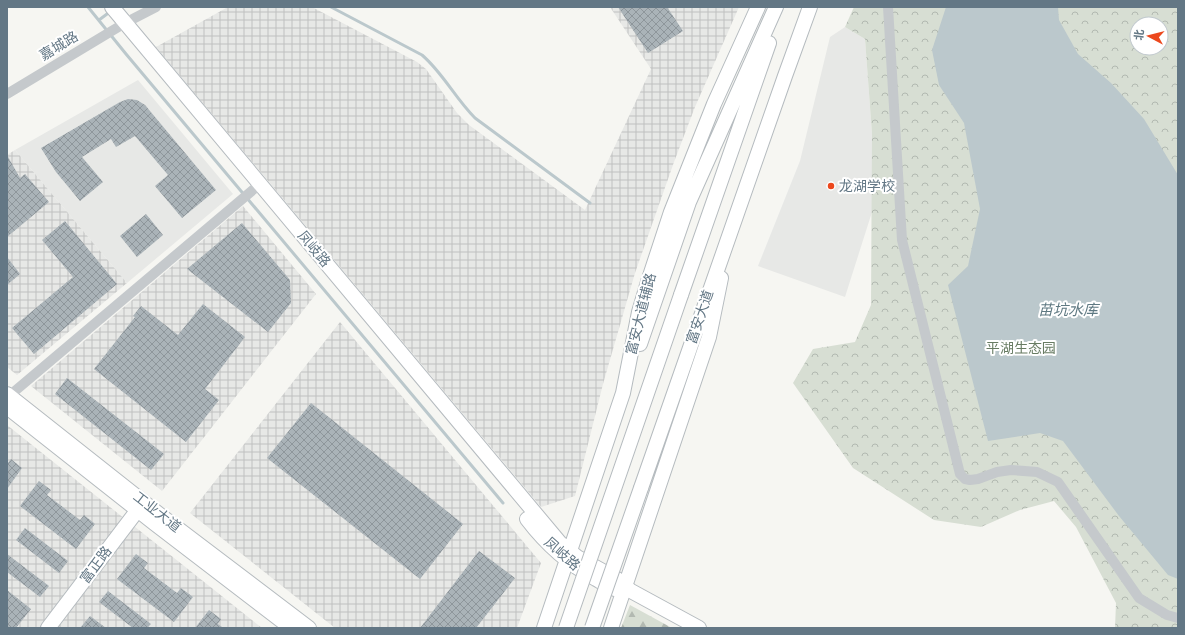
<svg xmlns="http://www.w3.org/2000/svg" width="1185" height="635" viewBox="0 0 1185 635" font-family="'Sofia Sans Condensed','Noto Sans SC',sans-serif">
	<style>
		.built { fill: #e7e8e6 }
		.industrial { fill: url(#industrial-grid) }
		.forest { fill: url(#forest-firs) }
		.park { fill: url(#park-crowns); fill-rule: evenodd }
		.water { fill: #bbc8cc }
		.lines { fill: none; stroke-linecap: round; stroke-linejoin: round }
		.stream { stroke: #bbc8cc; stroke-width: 3 }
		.building { fill: url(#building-cross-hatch) }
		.secondary-casing { stroke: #b5bbbf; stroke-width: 16 }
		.street { stroke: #c5c9cc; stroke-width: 10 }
		.secondary { stroke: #fff; stroke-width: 14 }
		.secondary-bridge-casing { stroke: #b5bbbf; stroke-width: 16; stroke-linecap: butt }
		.secondary-bridge { stroke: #fff; stroke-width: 14 }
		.poi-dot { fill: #ec481d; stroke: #fff; stroke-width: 1.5 }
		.labels { text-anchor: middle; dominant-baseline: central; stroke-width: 4; stroke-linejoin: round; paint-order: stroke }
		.street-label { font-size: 14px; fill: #637785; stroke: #fff }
		.poi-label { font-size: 14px; fill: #637785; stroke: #fff; text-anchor: start }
		.park-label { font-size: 14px; fill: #687c63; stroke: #fff }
		.water-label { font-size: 15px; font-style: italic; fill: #5f7982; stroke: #fff }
	</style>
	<defs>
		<pattern id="industrial-grid" width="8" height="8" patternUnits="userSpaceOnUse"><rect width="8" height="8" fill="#e7e8e6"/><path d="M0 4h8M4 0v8" fill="none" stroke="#bfc1c0"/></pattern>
		<pattern id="forest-firs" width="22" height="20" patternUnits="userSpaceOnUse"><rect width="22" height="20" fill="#d7ded3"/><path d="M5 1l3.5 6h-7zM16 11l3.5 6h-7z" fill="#b2b9b1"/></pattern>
		<pattern id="park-crowns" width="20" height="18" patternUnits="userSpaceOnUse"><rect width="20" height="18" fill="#d7ded3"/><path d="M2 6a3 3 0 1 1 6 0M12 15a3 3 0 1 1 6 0" fill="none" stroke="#b2b9b1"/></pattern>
		<pattern id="building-cross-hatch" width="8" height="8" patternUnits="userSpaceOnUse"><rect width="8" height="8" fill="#aab3b8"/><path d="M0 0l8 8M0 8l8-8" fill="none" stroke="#8e969b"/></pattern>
	</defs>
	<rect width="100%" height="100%" fill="#f6f6f2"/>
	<path class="built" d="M845,27L865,39L872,134V212L845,297L758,266L800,161L830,37Z
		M138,80L233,194L127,283L15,150Z"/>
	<path class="industrial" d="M228,7H312L417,62L426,69L457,113L469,125L585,210L651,69L610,7H739L695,107L674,162L635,273L603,384L575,496L541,507L156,47Z
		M15,150L127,283L17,375L7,367V155Z
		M243,206L316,294L162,491L31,386Z
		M340,322L541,563L517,628H335L190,513Z
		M7,425L262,628H7Z"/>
	<path class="forest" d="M630,605L672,628H621Z"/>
	<path class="park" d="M854,7H1178V628H1115L1116,603L1076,527L1054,501L1020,510L981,527L934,520L853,468L793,383L813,349L855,342L871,305L872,134L865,39L845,27ZM1137,24H1161V48H1137Z"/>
	<path class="water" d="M946,7H1058L1059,20L1078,54L1111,83L1144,119L1178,175V579L1168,575L1119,516L1063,441L1040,433L988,441L948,285L968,266L980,209L964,123L939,85L932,50Z"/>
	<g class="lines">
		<path class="stream" d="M88,7L126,54L503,503
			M331,7L422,55C443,73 455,98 475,118L590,203
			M99,20L111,11"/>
	</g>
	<path class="building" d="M618,7H667L683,31L648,53Z
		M128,99L137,100L145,105L216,190L182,218L155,186L168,175L135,136L116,147L111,139L82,157L103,182L80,201L56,172L41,148L120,102Z
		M7,155L20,178L25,174L49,202L7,237Z
		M146,214L163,235L137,257L120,236Z
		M65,221L117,284L34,354L12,328L73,277L42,240Z
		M242,223L290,280L291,303L268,332L187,269Z
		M7,257L20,274L7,285Z
		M203,304L245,337L205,389L219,400L186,442L94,369L135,317L133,316L141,306L178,335Z
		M67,378L164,454L151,470L55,394Z
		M311,403L463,524L420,579L267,458Z
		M11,459L22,468L7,489V464Z
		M39,481L51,490L47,495L80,520L84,515L95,524L76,549L20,506Z
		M25,528L68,561L59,573L16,540Z
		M479,551L515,578L476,628H420Z
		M7,554L49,586L40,597L7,572Z
		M136,554L148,563L144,568L177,593L181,588L193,597L174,622L117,579Z
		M7,590L31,609L16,628H7Z
		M108,591L151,624L147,628H133L99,602Z
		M209,610L221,619L218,624L223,628H195Z
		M90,616L106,628H80Z"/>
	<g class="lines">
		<defs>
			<path id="secondary" d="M112,7L560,543L577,557L617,579L631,591L699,628
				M681,295L769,43
				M640,344L689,202L776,7
				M7,394L160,515L309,628
				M7,407L154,523L291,628
				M641,488L785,76L810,7
				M527,519C546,544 568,564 596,579C603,583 610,588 618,590
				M48,628L143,503
				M544,628L623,393L639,312L648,282L671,212L714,104L758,7
				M611,628L709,337L721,278"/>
		</defs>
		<use href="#secondary" class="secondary-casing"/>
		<path class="street" d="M888,7L902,240L960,474L965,479L970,480L978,479L997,472L1011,470L1037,472L1058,482L1139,598L1167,615L1178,618
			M7,94L125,23L156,7
			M9,396L260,184"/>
		<use href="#secondary" class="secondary"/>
		<defs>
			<path id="secondary-bridge" d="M566,628L681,295
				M592,628L641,488"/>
		</defs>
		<use href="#secondary-bridge" class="secondary-bridge-casing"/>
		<use href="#secondary-bridge" class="secondary-bridge"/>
	</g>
	<circle class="poi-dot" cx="831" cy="186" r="4"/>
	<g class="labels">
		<g class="street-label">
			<text transform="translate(59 46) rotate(-31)">嘉城路</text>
			<text transform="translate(314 249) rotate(50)">凤岐路</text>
			<text transform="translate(641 314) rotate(-76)">富安大道辅路</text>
			<text transform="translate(700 317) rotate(-71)">富安大道</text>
			<text transform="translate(157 512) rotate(38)">工业大道</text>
			<text transform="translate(562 554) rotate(41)">凤岐路</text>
			<text transform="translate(96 565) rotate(-53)">富正路</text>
		</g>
		<g class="poi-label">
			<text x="839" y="186">龙湖学校</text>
		</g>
		<g class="park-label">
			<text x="1021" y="348">平湖生态园</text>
		</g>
		<g class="water-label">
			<text x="1068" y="310">苗坑水库</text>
		</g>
	</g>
	<rect width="1185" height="635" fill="none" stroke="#637785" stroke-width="16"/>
	<g transform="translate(1149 36) rotate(277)"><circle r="19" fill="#ffffff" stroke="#c1c9ce"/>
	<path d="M0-3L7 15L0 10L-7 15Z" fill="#ec481d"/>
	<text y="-6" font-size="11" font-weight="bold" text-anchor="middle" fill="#637785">北</text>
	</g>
</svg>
